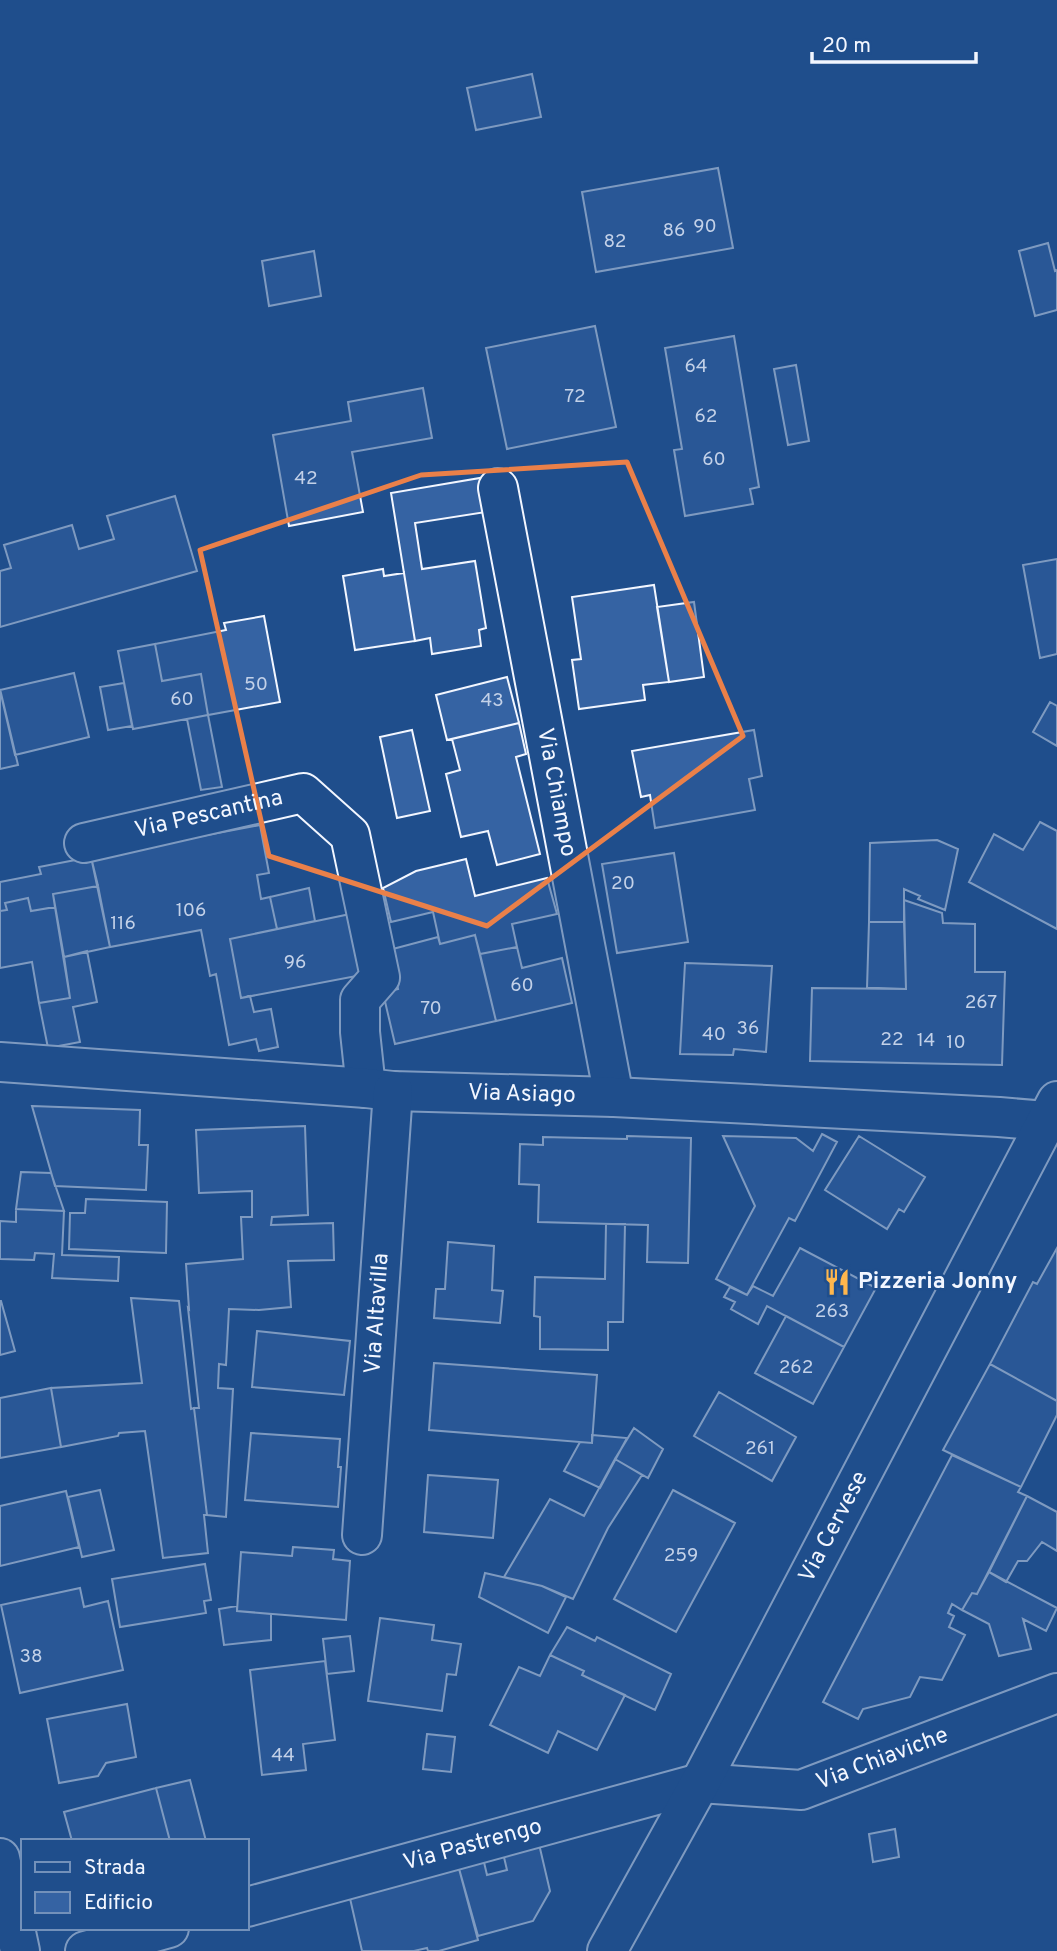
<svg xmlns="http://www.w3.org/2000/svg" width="1057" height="1951" viewBox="0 0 1057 1951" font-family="Overpass,sans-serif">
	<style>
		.building { fill: #3563a3; stroke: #f2f6ff; stroke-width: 2 }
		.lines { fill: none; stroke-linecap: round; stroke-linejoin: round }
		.minor-casing { stroke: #f2f6ff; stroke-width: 42 }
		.major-casing { stroke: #f2f6ff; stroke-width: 42 }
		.minor { stroke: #1f4e8c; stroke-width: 38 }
		.major { stroke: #1f4e8c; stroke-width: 38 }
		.marked { fill: none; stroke: #ea8049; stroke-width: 5; stroke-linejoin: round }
		.labels { text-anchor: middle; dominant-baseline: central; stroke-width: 5; stroke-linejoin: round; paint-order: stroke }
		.number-label { font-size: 19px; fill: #c3d1e8 }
		.street-label { font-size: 23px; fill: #f2f6ff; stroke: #1f4e8c }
		.poi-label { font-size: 23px; font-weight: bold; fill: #f2f6ff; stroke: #1f4e8c; text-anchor: start }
	</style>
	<rect width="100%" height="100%" fill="#1f4e8c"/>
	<path class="building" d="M532,74L541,117L476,130L467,88Z
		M718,168L733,248L596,272L582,192Z
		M1048,243L1055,271L1057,270V310L1035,316L1019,251Z
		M314,251L321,296L269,306L262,261Z
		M595,326L616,427L507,449L486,348Z
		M734,336L759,487L750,489L753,504L685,516L674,450L682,449L665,348Z
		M796,365L809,441L788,445L774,369Z
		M423,388L432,438L352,452L363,512L289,526L273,435L351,421L348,402Z
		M480,478L486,512L415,523L422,569L475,561L486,628L479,630L481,646L432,654L430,638L415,641L391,493Z
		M175,496L197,571L0,627V571L11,568L4,545L72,525L79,549L114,539L107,516Z
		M1057,559V654L1040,658L1023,565Z
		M383,569L384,576L404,573L415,641L355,650L343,576Z
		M654,585L669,682L643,685L645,700L579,709L572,660L581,659L572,597Z
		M694,602L704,677L669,682L657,607Z
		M264,616L280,702L208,715L201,674L162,681L155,644L226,630L224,623Z
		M155,644L162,681L201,674L208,715L133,729L118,651Z
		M74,673L89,737L15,755L0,690Z
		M507,677L519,723L447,740L436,695Z
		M124,683L132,726L108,730L100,687Z
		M0,689L18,765L0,769Z
		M1050,702L1057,706V746L1033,732Z
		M208,715L222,787L201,790L187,719Z
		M519,723L526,754L516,757L540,854L497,865L488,831L461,837L446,774L460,770L452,739Z
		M412,730L430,811L397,818L380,737Z
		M754,730L762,776L749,779L755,810L655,828L650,795L641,797L632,751Z
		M1040,822L1057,831V929L969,882L994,834L1023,850Z
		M260,825L269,873L257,875L261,899L270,897L277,929L230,939L241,998L250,996L254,1012L271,1009L278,1047L259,1051L256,1039L229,1045L216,974L210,976L201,930L110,947L91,857Z
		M937,840L958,849L945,910L918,899L920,896L904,889V922H869L870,843Z
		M674,853L688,942L617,953L602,864Z
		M91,857L98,886L53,894L55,907L31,911L28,898L5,903L7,910L0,911V882L41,874L39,867Z
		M466,859L475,896L547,878L557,914L512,924L517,947L480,954L475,935L440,944L433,912L391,922L383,888L416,871Z
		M98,886L110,947L64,957L53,894Z
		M309,888L315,921L277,929L270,897Z
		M28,898L31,911L55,907L70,998L39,1003L32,962L0,968V911L7,910L5,903Z
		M904,900L942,913L943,923L975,924V972H1005L1002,1065L810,1061L812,988L906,989Z
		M355,913L367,974L241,998L230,939Z
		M869,922H904L906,989L867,988Z
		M475,935L496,1021L395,1044L383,993L398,989L389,950L438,937L440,944Z
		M517,947L522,968L562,958L572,1003L496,1021L480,954Z
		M87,951L97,1002L73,1007L80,1042L48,1048L39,1003L70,998L64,957Z
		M685,963L772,966L766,1052L734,1049L733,1055L680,1054Z
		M32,1106L140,1110L139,1145H148L146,1190L55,1186Z
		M305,1126L308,1215L272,1217L271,1225L333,1223L334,1260L288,1261L291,1307L259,1310L229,1309L226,1365L219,1364L218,1388L233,1389L226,1517L207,1515L194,1408H199L188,1308L189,1309L186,1264L243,1259L241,1217H252V1191L199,1193L196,1130Z
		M822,1134L837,1142L795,1221L789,1218L747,1295L716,1279L755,1206L723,1136L796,1138L813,1151Z
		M627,1136L691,1138L688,1263L647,1262L648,1225L538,1222L539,1185L519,1184L520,1144L543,1145V1137L627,1139Z
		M859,1136L925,1177L904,1212L899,1209L887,1229L825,1190Z
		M21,1172L51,1173L64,1211L16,1209Z
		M86,1199L167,1202L166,1253L69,1249L70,1213H85Z
		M16,1209L64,1211L62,1255L119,1257L118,1281L52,1278L54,1254L35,1253L34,1260L0,1259V1221L16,1222Z
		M606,1224H625L623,1322H608V1350L540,1349V1317L534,1316L535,1277L605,1279Z
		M448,1242L494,1246L492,1290L503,1291L500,1323L434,1318L436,1289H445Z
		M800,1248L876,1288L844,1347L767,1306L758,1324L731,1309L735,1302L724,1297L730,1287L747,1295L753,1286L773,1296Z
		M1057,1248V1401L990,1364L1033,1282L1037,1284Z
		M131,1298L179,1301L191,1409L194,1408L207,1515H204L208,1553L163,1558L145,1431L119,1433L118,1436L61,1447L51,1388L142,1383Z
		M0,1301H1L15,1351L0,1355Z
		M786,1316L844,1347L813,1404L755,1373Z
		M257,1331L350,1341L344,1395L252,1387Z
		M434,1363L597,1375L592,1443L429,1430Z
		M990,1364L1057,1401V1415L1021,1487L943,1450Z
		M51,1388L61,1447L0,1458V1398Z
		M719,1392L796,1437L772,1481L694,1436Z
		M634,1428L663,1449L648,1478L615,1459Z
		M251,1433L340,1439L338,1467H341L338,1507L245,1500Z
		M592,1435L627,1438L600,1488L564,1471L580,1442L592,1443Z
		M952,1455L1021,1487L1018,1492L1027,1496L977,1594L972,1593L962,1610L952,1604L948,1613L954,1616L949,1627L965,1635L942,1680L920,1677L910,1697L863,1709L858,1719L823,1702Z
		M615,1459L642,1475L608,1528L573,1599L542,1586L504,1577L550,1499L584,1516Z
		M428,1475L498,1480L493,1538L424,1532Z
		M100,1490L114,1550L82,1557L68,1497Z
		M673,1490L735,1523L676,1632L614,1599Z
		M66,1491L79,1547L0,1566V1506Z
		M1027,1496L1057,1512V1551L1042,1542L1027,1561H1018L1006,1582L989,1572Z
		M293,1547L334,1550L333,1559L350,1561L346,1620L237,1611L241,1552L292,1556Z
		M205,1564L211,1600L204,1601L206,1613L120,1627L112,1579Z
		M989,1572L1057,1608L1046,1631L1023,1619L1031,1649L999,1656L989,1624L962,1610L972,1593L977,1594Z
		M485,1573L542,1586L566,1597L548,1633L479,1597Z
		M80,1588L84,1607L108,1601L123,1670L20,1693L1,1605Z
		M237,1606V1611L271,1614V1640L224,1645L219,1609Z
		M380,1618L434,1625L432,1640L461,1644L456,1675L447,1674L442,1711L368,1701Z
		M567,1627L595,1641L597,1637L671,1674L655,1710L582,1675L584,1671L550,1655Z
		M350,1636L354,1671L327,1674L323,1639Z
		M550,1655L584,1671L582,1675L625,1695L597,1750L558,1731L548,1753L490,1725L519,1667L540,1676Z
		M325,1661L335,1740L303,1744L306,1770L262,1775L250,1670Z
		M127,1704L136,1757L106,1763L98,1776L59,1783L47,1719Z
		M427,1734L455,1737L451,1772L423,1769Z
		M190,1780L206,1841H170L156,1788Z
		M156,1788L170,1841H72L64,1812Z
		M895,1829L899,1857L873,1862L869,1834Z
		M539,1844L550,1891L533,1921L478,1936L458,1865L483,1858L487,1875L507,1870L503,1853Z
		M458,1865L478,1940L439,1951H428L427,1948L414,1951H362L349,1894Z"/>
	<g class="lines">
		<defs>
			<g id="minor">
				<path id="s1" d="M498,488L614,1097"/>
				<path id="s2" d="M84,843L303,793L350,835L380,977L360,1000V1032L366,1088"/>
				<path id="s3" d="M0,1062L366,1088L393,1091L614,1097L999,1117L1046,1121"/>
				<path id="s4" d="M362,1535L393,1091"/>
				<path d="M0,1858L20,1951"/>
				<path id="s5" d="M247,1907L700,1783L801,1790L1057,1693"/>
				<path d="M85,1951L169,1928"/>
			</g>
			<g id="major">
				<path id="s6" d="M607,1951L700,1783L1057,1101"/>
			</g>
		</defs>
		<use href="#minor" class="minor-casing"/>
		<use href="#major" class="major-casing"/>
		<use href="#minor" class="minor"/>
		<use href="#major" class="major"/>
	</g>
	<path d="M0 0H1057V1951H0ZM627,462L743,736L487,926L269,856L200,550L421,475Z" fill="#1f4e8c" fill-opacity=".55" fill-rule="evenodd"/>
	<path class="marked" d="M627,462L743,736L487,926L269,856L200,550L421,475Z"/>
	<defs>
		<symbol id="restaurant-bare" viewBox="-9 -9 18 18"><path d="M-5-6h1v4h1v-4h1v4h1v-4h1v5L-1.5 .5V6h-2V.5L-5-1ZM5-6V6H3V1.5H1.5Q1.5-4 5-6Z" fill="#ffb74d" stroke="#1f4e8c" stroke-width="2.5" paint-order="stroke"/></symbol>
	</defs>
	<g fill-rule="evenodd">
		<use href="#restaurant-bare" x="818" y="1263" width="38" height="38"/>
	</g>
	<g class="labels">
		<g class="number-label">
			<text x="705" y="227">90</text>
			<text x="674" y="231">86</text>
			<text x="615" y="242">82</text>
			<text x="696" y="367">64</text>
			<text x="575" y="397">72</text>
			<text x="706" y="417">62</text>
			<text x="714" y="460">60</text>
			<text x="306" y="479">42</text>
			<text x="256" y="685">50</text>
			<text x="182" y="700">60</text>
			<text x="492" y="701">43</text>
			<text x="623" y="884">20</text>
			<text x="191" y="911">106</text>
			<text x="123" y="924">116</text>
			<text x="295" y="963">96</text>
			<text x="522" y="986">60</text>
			<text x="981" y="1003">267</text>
			<text x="431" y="1009">70</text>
			<text x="748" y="1029">36</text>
			<text x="714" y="1035">40</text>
			<text x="892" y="1040">22</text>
			<text x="926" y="1041">14</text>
			<text x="956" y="1043">10</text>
			<text x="832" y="1312">263</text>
			<text x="796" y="1368">262</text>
			<text x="760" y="1449">261</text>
			<text x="681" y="1556">259</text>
			<text x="31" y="1657">38</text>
			<text x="283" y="1756">44</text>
		</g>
		<g class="street-label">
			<text stroke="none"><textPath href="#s1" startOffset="310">Via Chiampo</textPath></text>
			<text stroke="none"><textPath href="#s2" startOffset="128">Via Pescantina</textPath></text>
			<text stroke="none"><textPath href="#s3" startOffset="523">Via Asiago</textPath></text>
			<text stroke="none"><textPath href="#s4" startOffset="222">Via Altavilla</textPath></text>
			<text stroke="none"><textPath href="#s6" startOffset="481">Via Cervese</textPath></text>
			<text stroke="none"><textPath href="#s5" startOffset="658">Via Chiaviche</textPath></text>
			<text stroke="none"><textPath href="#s5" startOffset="234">Via Pastrengo</textPath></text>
		</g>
		<g class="poi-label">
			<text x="858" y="1282">Pizzeria Jonny</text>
		</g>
	</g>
	<rect x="21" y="1839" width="228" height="91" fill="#1f4e8c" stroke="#7391ba" stroke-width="2"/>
	<rect x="35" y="1862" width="35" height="10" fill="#1f4e8c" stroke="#7391ba" stroke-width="2"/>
	<text x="84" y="1874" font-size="21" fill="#f2f6ff">Strada</text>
	<rect x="35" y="1892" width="35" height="21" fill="#3563a3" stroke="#7391ba" stroke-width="2"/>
	<text x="84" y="1909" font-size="21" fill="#f2f6ff">Edificio</text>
	<path d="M812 52v10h164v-10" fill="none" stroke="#f2f6ff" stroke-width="3.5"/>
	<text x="822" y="52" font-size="21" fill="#f2f6ff" stroke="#1f4e8c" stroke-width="5" paint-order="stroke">20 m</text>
</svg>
